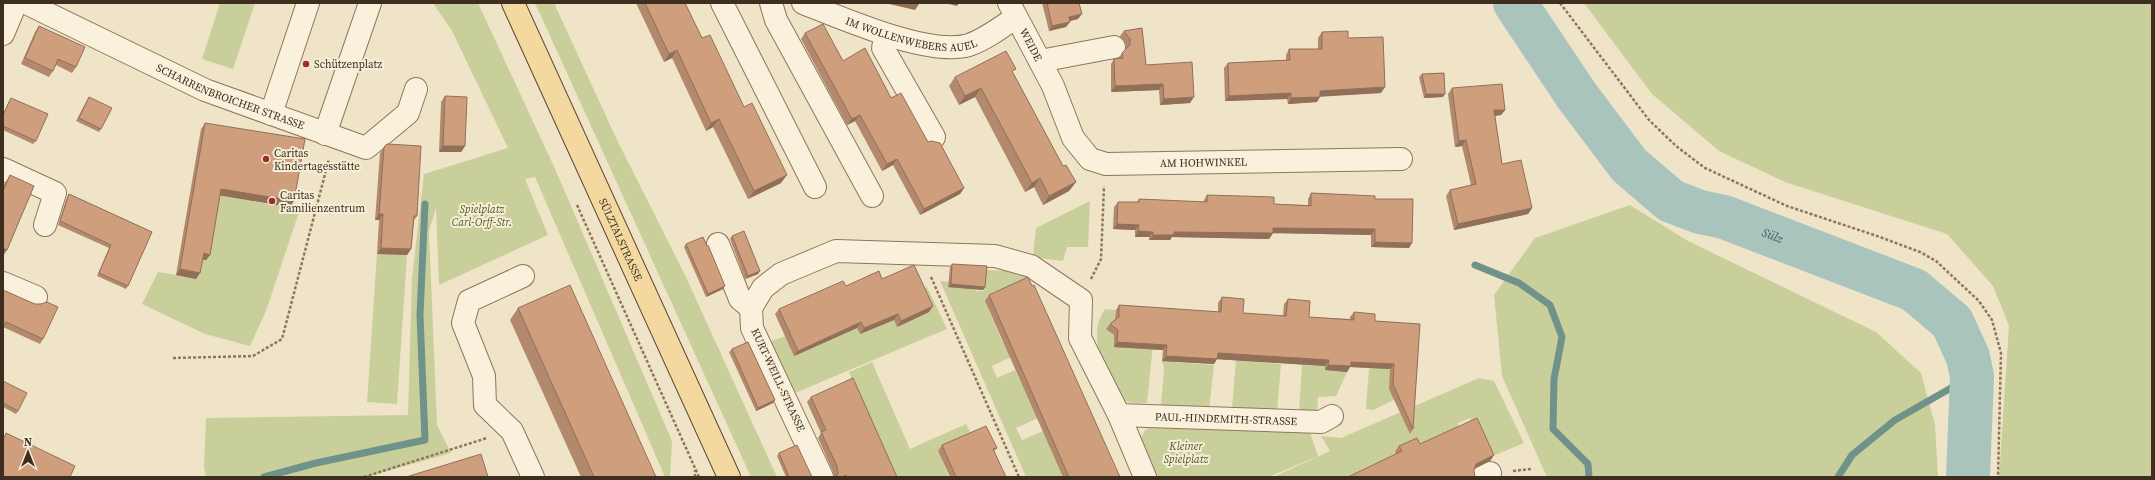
<svg xmlns="http://www.w3.org/2000/svg" width="2155" height="480" viewBox="0 0 2155 480" font-family="'Source Serif 4',serif">
	<style>
		.green { fill: #c9cf9b }
		.lines { fill: none; stroke-linecap: round; stroke-linejoin: round }
		.stream { stroke: #6f938a; stroke-width: 7 }
		.river { stroke: #a9c4bc; stroke-width: 44 }
		.minor-casing { stroke: #8d765c; stroke-width: 24 }
		.major-casing { stroke: #5b4430; stroke-width: 24 }
		.path { stroke: #8d765c; stroke-width: 2.5; stroke-dasharray: 3 2; stroke-linecap: butt }
		.minor { stroke: #faf1dc; stroke-width: 22 }
		.major { stroke: #f3d9a0; stroke-width: 22 }
		.wall { fill: #b2896c }
		.shaded-wall { fill: #916f58 }
		.building { fill: #cf9f7d; stroke: #916f58 }
		.poi-dot { fill: #9e2a2b; stroke: #f7eed8; stroke-width: 1.5 }
		.labels { text-anchor: middle; dominant-baseline: central; stroke-width: 4; stroke-linejoin: round; paint-order: stroke }
		.street-label { font-size: 11px; fill: #3d2e20; stroke: #f7eed8 }
		.poi-label { font-size: 11px; fill: #3d2e20; stroke: #f7eed8; text-anchor: start }
		.park-label { font-size: 11px; font-style: italic; fill: #4d5a26; stroke: #f7eed8 }
		.water-label { font-size: 12px; font-style: italic; fill: #2f5d5a; stroke: #f7eed8 }
	</style>
	<rect width="100%" height="100%" fill="#f0e4c8"/>
	<path class="green" d="M220,3H255L233,69L202,59Z
		M433,3H478L556,171L672,441L670,477H665L535,177L525,179L548,235L439,285L436,208L429,231L437,425L451,453L365,477H206L204,468L206,418L408,415L412,278L424,174L508,148L452,31Z
		M535,3H554L617,140L686,277L777,477H751Z
		M1584,3H2152V477H1999L2009,326L1993,286L1947,234L1785,182L1719,151L1652,94Z
		M217,195L300,209L266,311L250,346L205,334L142,304L158,272L196,278Z
		M1090,201L1088,247H1067L1063,261L1033,257L1036,228Z
		M1630,205L1688,241L1876,332L1921,373L1935,425L1938,477H1547L1502,376L1494,295L1535,238Z
		M377,254L407,255L397,404L367,402Z
		M985,270L1010,271L1033,277L1025,280L988,309L1003,343L1023,335L1020,353L992,366L997,378L1015,370L1031,404L1049,413L1016,428L1022,440L1043,431L1065,477H1026L940,281L949,282V287L975,286V291H983Z
		M927,287L947,329L795,393L769,342L785,336L827,341L857,328L860,334L894,320L897,326L929,312L920,291Z
		M1105,309L1116,310L1115,322L1110,332L1114,335V347L1154,335L1147,403C1139,403 1128,404 1121,398C1116,395 1114,387 1111,382C1100,360 1089,332 1105,309Z
		M1236,360L1281,364L1277,411L1232,408Z
		M1162,361L1214,365L1209,409L1161,406L1164,368Z
		M872,362L910,449L966,424L972,436L938,451L949,477H890L849,372Z
		M1302,365L1325,366V370L1347,372L1336,396L1318,397L1317,414L1299,413Z
		M1369,368L1390,369L1394,400L1373,410L1366,409Z
		M1479,378L1494,381L1524,443L1488,458L1470,418L1458,423L1460,429L1416,449L1396,451L1398,457L1363,477H1273L1330,451L1321,436L1341,438Z
		M1152,427L1310,433L1318,456L1269,477H1158L1141,438L1145,430Z"/>
	<g class="lines">
		<path class="stream" d="M1475,265L1519,283L1550,305L1562,337L1554,379L1553,429L1588,464L1589,477
			M264,477L316,463L425,440L420,315L425,204
			M1838,477L1852,455L1895,420L1972,376"/>
		<path class="river" id="s1" d="M1515,3L1577,96L1629,165L1671,201L1700,212L1724,217L1914,290L1952,322L1968,357L1972,376L1968,477"/>
		<defs>
			<g id="minor">
				<path id="s2" d="M26,3L205,90L366,148L408,113L416,89"/>
				<path d="M722,3L815,187"/>
				<path d="M771,3L776,20L872,196"/>
				<path id="s3" d="M803,3C842,18 929,57 969,45C986,39 1002,27 1016,17"/>
				<path id="s4" d="M1009,3L1053,86L1073,138L1090,159L1106,164L1401,159"/>
				<path d="M3,34L16,3"/>
				<path d="M886,35L883,48L934,137"/>
				<path d="M1040,61L1114,47"/>
				<path d="M271,114L308,3"/>
				<path d="M325,134L370,3"/>
				<path d="M3,169L55,193L45,225"/>
				<path d="M718,244L740,299L751,308"/>
				<path d="M523,276L469,301L463,323L484,376L485,405L512,431L533,477"/>
				<path d="M3,283L36,297"/>
				<path id="s5" d="M1119,415L1321,422L1332,416"/>
				<path d="M822,477L752,328L751,308L763,288L781,274L836,251L995,256L1031,266L1081,300L1080,338L1119,415L1145,477"/>
				<path d="M1482,477L1490,473"/>
			</g>
			<g id="major">
				<path id="s6" d="M513,3L729,477"/>
			</g>
		</defs>
		<use href="#minor" class="minor-casing"/>
		<use href="#major" class="major-casing"/>
		<path class="path" d="M1560,3L1649,120L1676,146L1705,168L1787,206L1880,237L1920,252L1936,261L1979,301L1992,320L2001,353L1998,477
			M577,205L699,477
			M931,277L1019,477
			M1091,279L1101,259L1104,186
			M173,358L253,356L282,339L329,159
			M1513,471L1531,469
			M364,477L487,438
			M695,477V470"/>
		<use href="#minor" class="minor"/>
		<use href="#major" class="major"/>
	</g>
	<path class="wall" d="M636,3H685L702,38L744,107L781,183L748,199L713,127L706,131L672,58L664,62Z
		M1042,3H1079L1078,19L1070,21L1066,27L1049,31Z
		M39,26L76,67L72,73L56,65L53,71L49,77L21,64L35,32Z
		M1142,28L1146,65L1190,103L1160,105L1159,90L1111,92V64L1114,59L1119,58L1122,53L1126,49V44L1120,36L1124,31Z
		M1322,32L1348,38L1381,93L1320,96L1317,102L1288,104L1287,99L1225,101L1224,68L1228,63L1286,60V55L1289,49H1318V38Z
		M805,33L843,61L891,98L964,188L960,194L920,215L893,165L882,171L855,121L847,125L801,39Z
		M1013,73L1063,166L1076,182L1069,191L1043,205L1034,187L1025,192L975,97L959,105L949,86L955,77Z
		M1422,74L1443,97L1424,98L1419,77Z
		M1452,88L1505,110L1501,115L1495,116L1502,164L1532,208L1528,214L1454,230L1446,196L1450,190L1471,185L1462,146L1455,147L1448,94Z
		M445,96L465,146L461,152H439L441,102Z
		M89,97L101,129L99,132L76,121L87,100Z
		M11,98L36,141L33,144L3,130V114L9,101Z
		M205,123L290,207L220,195L210,255L206,260H203L196,279L176,275L201,129Z
		M384,147L417,216L414,220L411,249L407,255L377,254L379,220H375L380,153Z
		M10,175L3,256V186Z
		M1311,193L1375,199L1409,248L1371,247V235L1273,233L1269,239L1172,237L1170,240H1149V237H1135V230L1113,229L1114,207L1118,202H1137L1139,199L1204,202V200L1207,195L1274,204L1308,205V199Z
		M69,194L152,232L128,286L126,289L97,276L109,248L58,225L67,197Z
		M732,236L758,274L745,279L730,239Z
		M686,244L723,289L706,297L684,247Z
		M952,264L985,287L983,290L948,287L950,267Z
		M882,279L929,312L897,327L894,320L860,334L857,328L794,356L775,314L779,309L846,286Z
		M3,290L43,339L40,344L3,327Z
		M989,295L1120,477H1063L985,301Z
		M1222,297L1243,313L1283,316L1284,304L1288,299L1309,317L1350,319V317L1354,312L1375,321L1420,324L1413,429L1410,434L1389,389L1390,369L1350,367L1347,372L1325,370V366L1217,359L1214,364L1162,361L1163,350L1114,347V335L1106,329L1110,324L1115,319L1116,310L1119,305L1218,312V303Z
		M518,308L656,477H581L510,320Z
		M732,349L775,400L773,403L756,411L729,352Z
		M3,381L18,411L16,414L3,407Z
		M811,397L897,477H834L833,472L818,438L821,433L807,402Z
		M1420,444L1494,455L1490,461L1474,469V470L1396,454L1395,451L1399,446Z
		M942,445L997,448L994,451L1006,477H950L938,451Z
		M779,453L812,477H786L777,456Z"/>
	<path class="shaded-wall" d="M885,3H914L919,4L915,10Z
		M945,3H959L957,6Z
		M1082,14L1078,19L1065,22L1069,17Z
		M1070,22L1066,27L1049,31L1052,26Z
		M677,50L672,58L664,62L669,54Z
		M1163,84L1159,90L1111,92L1115,86Z
		M1385,87L1381,93L1316,97L1320,91Z
		M981,88L975,97L959,105L965,96Z
		M1291,93L1287,99L1225,101L1229,96Z
		M1426,94H1445L1443,97L1424,98Z
		M1194,97L1190,103L1160,105L1164,99Z
		M1320,97L1317,102L1288,104L1291,98Z
		M1494,110H1505L1501,115L1490,116Z
		M860,115L855,121L847,125L852,119Z
		M719,119L713,127L706,131L711,123Z
		M1466,140L1462,146L1455,147L1459,141Z
		M443,146H465L461,152H439Z
		M897,159L893,165L882,171L887,164Z
		M787,175L781,183L748,199L754,191Z
		M1040,178L1034,187L1025,192L1032,183Z
		M1076,182L1069,191L1043,205L1049,196Z
		M964,188L960,194L920,215L924,209Z
		M221,189L294,201L290,207L217,195Z
		M1532,208L1528,214L1454,230L1458,224Z
		M379,214H383L379,220H375Z
		M1117,224L1139,225L1135,230L1113,229Z
		M1273,228L1375,229L1371,235L1270,233Z
		M1138,231L1153,232L1149,237H1135Z
		M1174,232L1273,233L1269,239L1172,237L1170,240H1149L1153,235Z
		M1375,242L1412,243L1409,248L1371,247Z
		M3,248L7,250L3,256Z
		M381,248L411,249L407,255L377,254Z
		M204,253L210,255L206,260L200,259Z
		M180,269L200,273L196,279L176,275Z
		M760,271L758,274L745,279L748,276Z
		M951,284L985,287L983,290L948,287Z
		M725,286L723,289L706,297L708,294Z
		M933,306L929,312L897,327L901,321Z
		M898,314L894,320L860,334L864,328Z
		M861,322L857,328L794,356L798,351Z
		M1117,342L1167,345L1163,350L1114,347Z
		M1218,353L1329,360L1325,366L1214,359Z
		M1166,356L1217,359L1214,364L1162,361Z
		M1351,362L1394,364L1390,369L1350,367L1347,372L1325,370L1328,365Z
		M775,400L773,403L756,411L758,408Z
		M1494,455L1490,461L1472,470L1476,464Z"/>
	<path class="building" d="M645,3H685L702,38L710,35L744,107L752,103L787,175L754,191L719,119L711,123L677,50L669,54Z
		M1047,3H1079L1082,14L1069,17L1070,22L1052,26Z
		M823,24L843,61L865,48L891,98L901,93L928,142L931,141L940,143L964,188L924,209L897,159L887,164L860,115L852,119L805,33Z
		M39,26L85,47L76,67L58,59L53,71L25,58Z
		M1142,28L1146,65L1192,62L1194,97L1164,99L1163,84L1115,86L1114,59L1123,58L1122,53L1130,45V39L1124,31Z
		M1348,31V38L1383,37L1385,87L1320,91V97L1291,98V93L1229,96L1228,63L1290,60L1289,49H1322V32Z
		M1006,51L1016,69L1012,71L1063,166L1066,165L1076,182L1049,196L1040,178L1032,183L981,88L965,96L955,77Z
		M1444,73L1445,94H1426L1422,74Z
		M1502,84L1505,110H1494L1502,164L1521,160L1532,208L1458,224L1450,190L1476,184L1466,140L1459,141L1452,88Z
		M445,96L467,97L465,146H443Z
		M89,97L112,108L101,129L79,118Z
		M11,98L48,114L36,141L3,126V115Z
		M205,123L305,139L294,201L221,189L210,255L204,253L200,273L180,269Z
		M387,144L421,146L417,216H414L411,249L381,248L383,214H379L384,147Z
		M10,175L34,186L7,250L3,248V189H4Z
		M1311,193L1375,196V199H1413L1412,243L1375,242V229L1273,228V233L1174,232V235H1153V232L1138,231L1139,225L1117,224L1118,202H1139V199L1207,202V195L1274,197V204L1311,206Z
		M69,194L152,232L128,286L99,273L111,245L60,221Z
		M744,231L760,271L748,276L732,236Z
		M703,237L707,246L708,245L725,286L708,294L686,244Z
		M952,264L987,266L985,287L951,284Z
		M914,265L933,306L901,321L898,314L864,328L861,322L798,351L779,309L843,281L846,286L879,271L882,279Z
		M1028,277L1032,286L1034,285L1120,477H1069L989,295Z
		M570,285L656,477H594L518,308Z
		M3,290L35,304H41L47,302L58,307L43,339L6,322L3,328Z
		M1222,297L1244,299L1243,313L1286,316L1288,299L1310,301L1309,317L1354,320V312L1375,314V321L1420,324L1413,429L1393,384L1394,364L1351,362V366L1328,365L1329,360L1218,353L1217,359L1166,356L1167,345L1117,342L1118,330L1110,324L1119,317V305L1221,312Z
		M748,342L775,400L758,408L732,349Z
		M853,378L897,477H846V475L842,477H836L838,473L837,466L821,432L826,430L811,397Z
		M3,381L27,393L18,411L3,403Z
		M1477,418L1494,455L1476,464L1474,470L1475,477H1348L1402,451L1399,446L1417,438L1420,444Z
		M986,426L997,448L993,449L1006,477H956L942,445Z
		M6,433L75,466L70,477H3V440Z
		M797,445L812,477H789L779,453Z
		M481,454L488,477H406Z"/>
	<g class="poi-dot">
		<circle cx="306" cy="64" r="4"/>
		<circle cx="266" cy="159" r="4"/>
		<circle cx="272" cy="201" r="4"/>
	</g>
	<g class="labels">
		<g class="street-label">
			<text stroke="none"><textPath href="#s3" startOffset="114">IM WOLLENWEBERS AUEL</textPath></text>
			<text stroke="none"><textPath href="#s4" startOffset="47">WEIDE</textPath></text>
			<text stroke="none"><textPath href="#s2" startOffset="225">SCHARRENBROICHER STRASSE</textPath></text>
			<text stroke="none"><textPath href="#s4" startOffset="291">AM HOHWINKEL</textPath></text>
			<text stroke="none"><textPath href="#s6" startOffset="260">SÜLZTALSTRASSE</textPath></text>
			<text transform="translate(778 380) rotate(65)">KURT-WEILL-STRASSE</text>
			<text stroke="none"><textPath href="#s5" startOffset="107">PAUL-HINDEMITH-STRASSE</textPath></text>
		</g>
		<g class="poi-label">
			<text x="314" y="64">Schützenplatz</text>
			<text x="274" y="153">Caritas<tspan x="274" dy="13">Kindertagesstätte</tspan></text>
			<text x="280" y="195">Caritas<tspan x="280" dy="13">Familienzentrum</tspan></text>
		</g>
		<g class="park-label">
			<text x="482" y="209">Spielplatz<tspan x="482" dy="13">Carl-Orff-Str.</tspan></text>
			<text x="1186" y="446">Kleiner<tspan x="1186" dy="13">Spielplatz</tspan></text>
		</g>
		<g class="water-label">
			<text stroke="none"><textPath href="#s1" startOffset="361">Sülz</textPath></text>
		</g>
	</g>
	<rect width="2155" height="480" fill="none" stroke="#3d2e20" stroke-width="8"/>
	<g transform="translate(28 452)" stroke="#f7eed8" stroke-width="3" paint-order="stroke">
	<path d="M0-3L7 15L0 10L-7 15Z" fill="#3d2e20"/>
	<text y="-6" font-size="11" font-weight="bold" text-anchor="middle" fill="#3d2e20">N</text>
	</g>
</svg>
